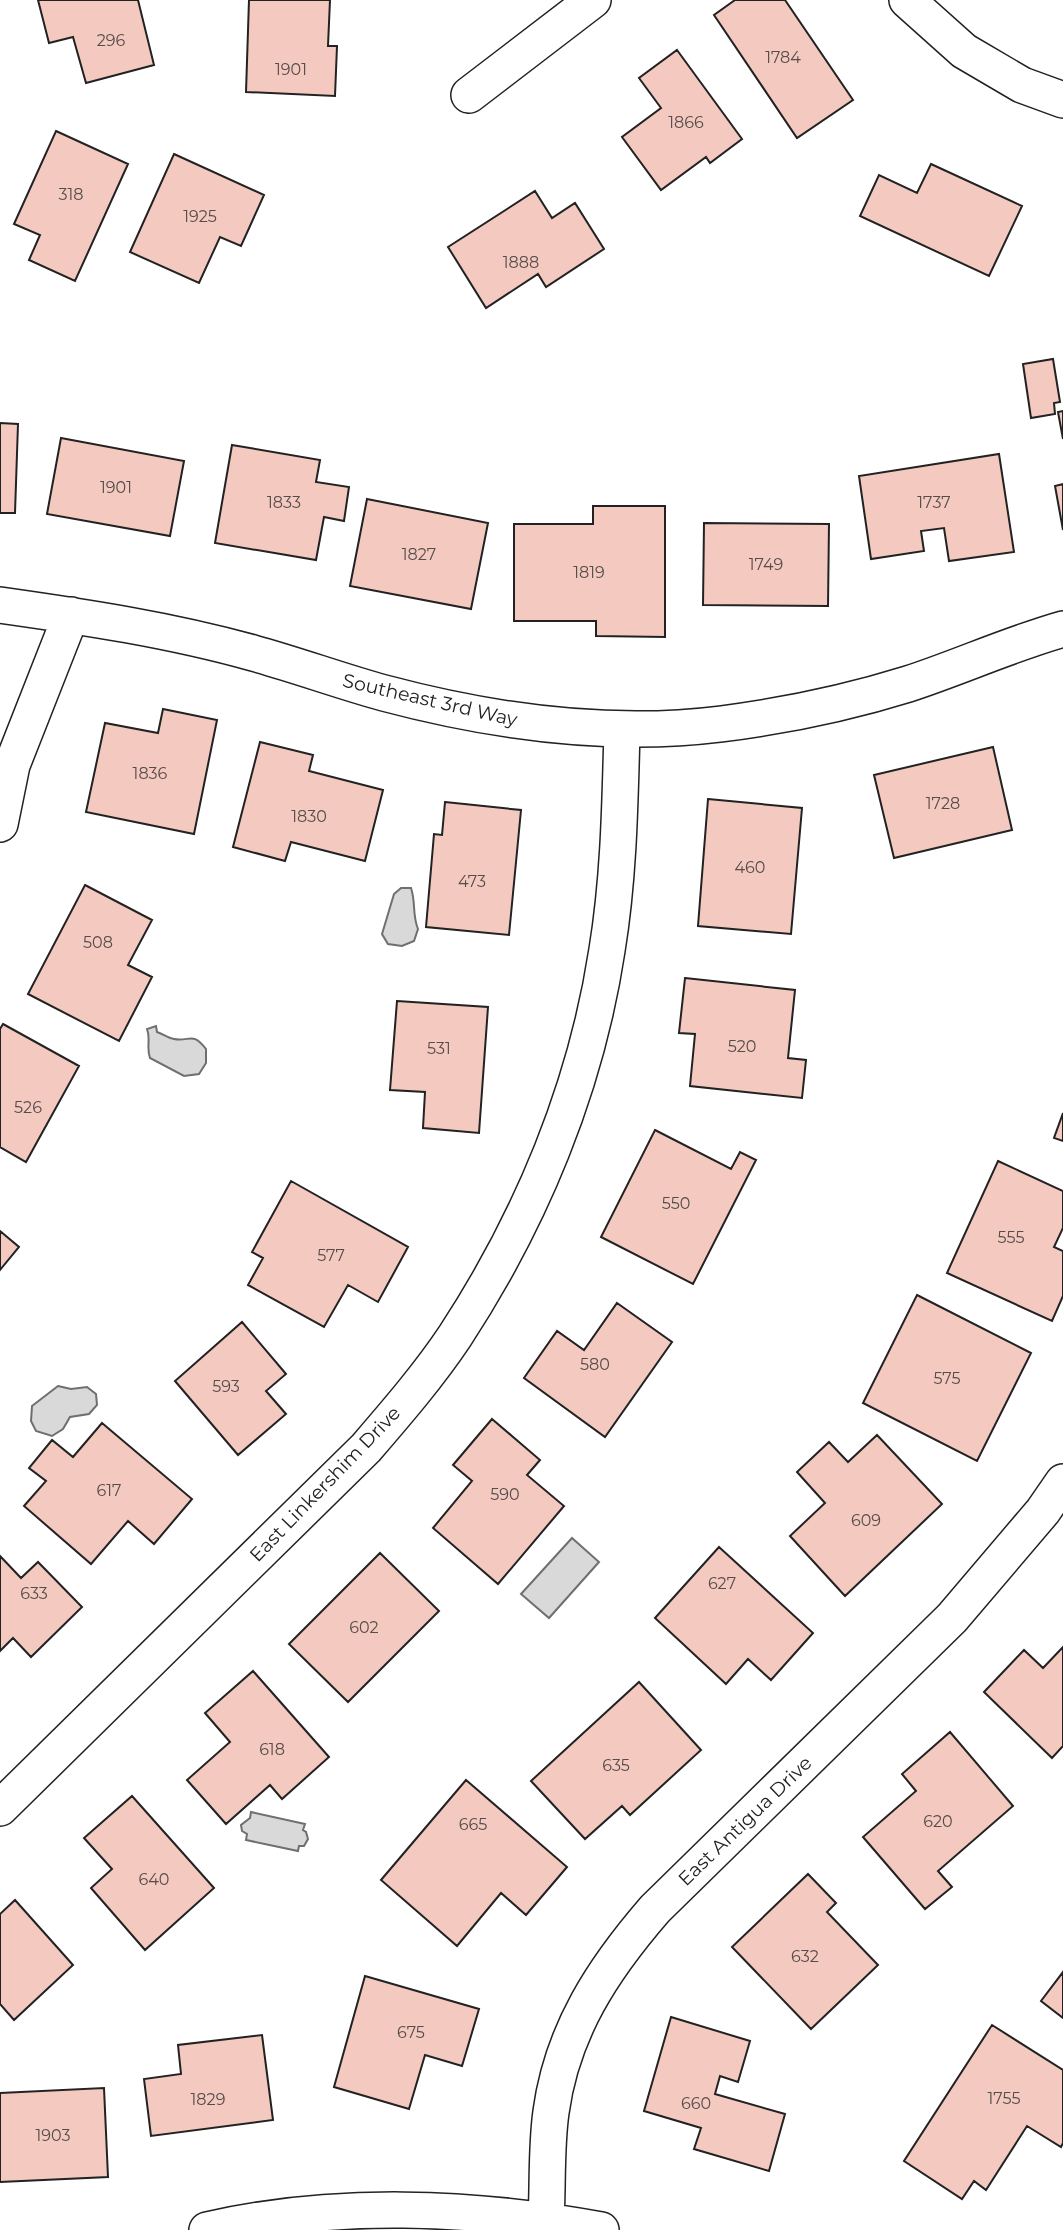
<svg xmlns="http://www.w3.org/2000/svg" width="1063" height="2230" viewBox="0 0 1063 2230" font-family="Montserrat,sans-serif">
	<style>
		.water { fill: #d9d9d9; stroke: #6f6f6f; stroke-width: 2 }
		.building { fill: #f3c9c0; stroke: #222; stroke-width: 2 }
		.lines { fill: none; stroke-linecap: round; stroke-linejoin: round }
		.street-casing { stroke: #222; stroke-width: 38 }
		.street { stroke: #fff; stroke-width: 35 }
		.labels { text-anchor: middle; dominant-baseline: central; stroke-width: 5; stroke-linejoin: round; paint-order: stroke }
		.number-label { font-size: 16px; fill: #564c4a }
		.street-label { font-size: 19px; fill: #222; stroke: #fff }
	</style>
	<rect width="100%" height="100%" fill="#fff"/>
	<path class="water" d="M401,888H411C416,903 412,914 418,929L414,941L402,946L388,944L382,934L394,894Z
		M156,1026L157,1032C163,1034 168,1038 174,1039C190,1042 192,1031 206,1049V1063L199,1074L184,1076L150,1058C146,1047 151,1039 147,1029Z
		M58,1386L71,1389L87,1387L96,1394L97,1405L89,1414L70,1417L63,1429L52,1436L36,1431L31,1421L32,1406Z
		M572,1538L599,1562L549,1618L521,1594Z
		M251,1812L305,1824L303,1830L306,1832L308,1839L304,1846H299L298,1851L246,1840L247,1834L242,1831L241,1825L250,1818Z"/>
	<path class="building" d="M38,0H138L154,65L86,83L73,37L49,43Z
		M249,0H330L328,46H337L335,96L246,92Z
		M735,0H785L853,100L797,138L714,15Z
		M677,50L742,139L710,163L706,157L661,190L622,137L661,108L639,78Z
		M56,131L128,164L75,281L29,260L40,235L14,224Z
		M174,154L264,195L241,246L220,237L199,283L130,252Z
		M931,164L1022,206L989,276L860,216L879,175L917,193Z
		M535,191L552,218L575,203L604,249L546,287L538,274L486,308L448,247Z
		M1053,359L1060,402L1054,403L1055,414L1031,418L1023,364Z
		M1063,411V439L1058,412Z
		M0,423L18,424L15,513H0Z
		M61,438L184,461L170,536L47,514Z
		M232,445L320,460L316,482L349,487L344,521L324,517L316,560L215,543Z
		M999,454L1014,552L949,561L944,528L921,531L924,551L871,559L859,476Z
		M1063,484V530L1055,486Z
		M367,499L488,523L471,609L350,586Z
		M593,506H665V637L596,636V621H514V524H593Z
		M704,523L829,524L828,606L703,605Z
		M163,709L217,720L194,834L86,812L105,723L158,733Z
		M260,742L313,755L309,771L383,790L365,861L291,842L285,861L233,847Z
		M993,747L1012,830L894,858L874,775Z
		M708,799L802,808L791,934L698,926Z
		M445,802L521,810L509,935L426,927L434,834L442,835Z
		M85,885L152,920L128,965L152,977L119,1041L28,994Z
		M685,978L795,990L788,1058L806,1060L802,1098L690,1086L695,1034L679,1033Z
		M397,1001L488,1007L479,1133L423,1128L425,1092L390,1090Z
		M3,1024L79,1066L26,1162L0,1147V1029Z
		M1063,1113V1141L1054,1138Z
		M655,1130L731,1169L740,1152L756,1160L693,1284L601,1237Z
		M998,1161L1063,1191V1228L1054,1247L1063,1251V1296L1052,1321L947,1273Z
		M291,1181L408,1247L378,1302L348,1285L324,1327L248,1285L263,1258L252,1252Z
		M0,1231L19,1247L0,1270Z
		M917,1295L1031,1353L977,1461L863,1403Z
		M617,1303L672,1342L605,1437L524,1378L557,1331L584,1350Z
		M242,1322L286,1374L266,1391L286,1414L238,1455L175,1381Z
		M492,1419L540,1460L527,1475L564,1506L498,1584L433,1528L472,1481L453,1465Z
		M102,1423L192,1499L154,1544L128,1521L91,1564L24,1506L46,1481L29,1468L52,1440L73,1457Z
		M877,1435L942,1504L845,1596L790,1536L825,1503L797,1472L829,1442L848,1462Z
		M719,1547L813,1633L771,1680L748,1659L726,1684L655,1618Z
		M380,1553L439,1611L348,1702L289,1644Z
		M0,1556L21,1578L38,1562L82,1607L31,1657L13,1638L0,1651Z
		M1063,1647V1746L1052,1758L984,1692L1024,1650L1043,1668Z
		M253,1671L329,1757L282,1799L270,1785L226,1824L187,1780L230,1742L205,1713Z
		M639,1682L701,1750L630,1815L622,1806L585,1839L531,1781Z
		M950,1732L1013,1806L938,1871L952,1887L925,1909L863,1837L916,1791L902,1774Z
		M466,1780L567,1867L526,1915L501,1893L457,1946L381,1880Z
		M132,1796L214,1888L145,1950L91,1888L112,1869L84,1838Z
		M808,1874L836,1903L827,1912L878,1965L811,2029L732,1947Z
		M15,1900L73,1965L14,2020L0,2004V1914Z
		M1063,1972V2018L1041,2001Z
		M365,1976L479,2009L462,2066L425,2055L409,2109L334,2087Z
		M671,2017L750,2041L738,2082L720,2076L715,2094L785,2114L769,2171L694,2149L701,2128L644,2111Z
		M992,2025L1063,2070V2143L1061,2147L1027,2126L986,2190L974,2181L962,2199L904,2161Z
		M262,2035L273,2120L151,2136L144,2079L181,2074L178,2045Z
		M104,2088L108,2177L0,2182V2093Z"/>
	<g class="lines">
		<defs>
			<path id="street" d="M907,0L964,51L1022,85L1063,100
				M469,95L593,0
				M0,605C85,617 171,630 253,653C297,665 340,681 384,693C493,722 608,738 721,724C784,716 847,703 908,684C960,667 1010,644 1063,629
				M0,824L12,765L71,615
				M0,1808L366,1448C397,1412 429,1375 455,1336C531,1220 586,1088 607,950C619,877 620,803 622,729
				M546,2220C548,2185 546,2147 551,2112C562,2031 603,1969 655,1909L952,1618L1043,1511L1063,1482
				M207,2230C334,2201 473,2206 601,2230"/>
		</defs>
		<use href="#street" class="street-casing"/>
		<use href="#street" class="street"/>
	</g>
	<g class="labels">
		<g class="number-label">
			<text x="111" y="40">296</text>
			<text x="783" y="57">1784</text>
			<text x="291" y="69">1901</text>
			<text x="686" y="122">1866</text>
			<text x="71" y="194">318</text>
			<text x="200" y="216">1925</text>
			<text x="521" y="262">1888</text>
			<text x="116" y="487">1901</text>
			<text x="284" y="502">1833</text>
			<text x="934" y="502">1737</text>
			<text x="419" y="554">1827</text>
			<text x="766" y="564">1749</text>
			<text x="589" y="572">1819</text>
			<text x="150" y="773">1836</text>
			<text x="943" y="803">1728</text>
			<text x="309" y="816">1830</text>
			<text x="750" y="867">460</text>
			<text x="472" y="881">473</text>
			<text x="98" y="942">508</text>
			<text x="742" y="1046">520</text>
			<text x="439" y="1048">531</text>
			<text x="28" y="1107">526</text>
			<text x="676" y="1203">550</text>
			<text x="1011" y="1237">555</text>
			<text x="331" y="1255">577</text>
			<text x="595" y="1364">580</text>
			<text x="947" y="1378">575</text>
			<text x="226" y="1386">593</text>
			<text x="109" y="1490">617</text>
			<text x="505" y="1494">590</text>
			<text x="866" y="1520">609</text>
			<text x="722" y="1583">627</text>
			<text x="34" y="1593">633</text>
			<text x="364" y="1627">602</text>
			<text x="272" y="1749">618</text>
			<text x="616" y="1765">635</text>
			<text x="938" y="1821">620</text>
			<text x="473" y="1824">665</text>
			<text x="154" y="1879">640</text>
			<text x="805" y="1956">632</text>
			<text x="411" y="2032">675</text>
			<text x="1004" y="2098">1755</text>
			<text x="208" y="2099">1829</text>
			<text x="696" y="2103">660</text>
			<text x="53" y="2135">1903</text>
		</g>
		<g class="street-label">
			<text transform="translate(430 700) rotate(13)">Southeast 3rd Way</text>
			<text transform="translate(325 1484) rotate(-46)">East Linkershim Drive</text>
			<text transform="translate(745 1821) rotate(-44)">East Antigua Drive</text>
		</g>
	</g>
</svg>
